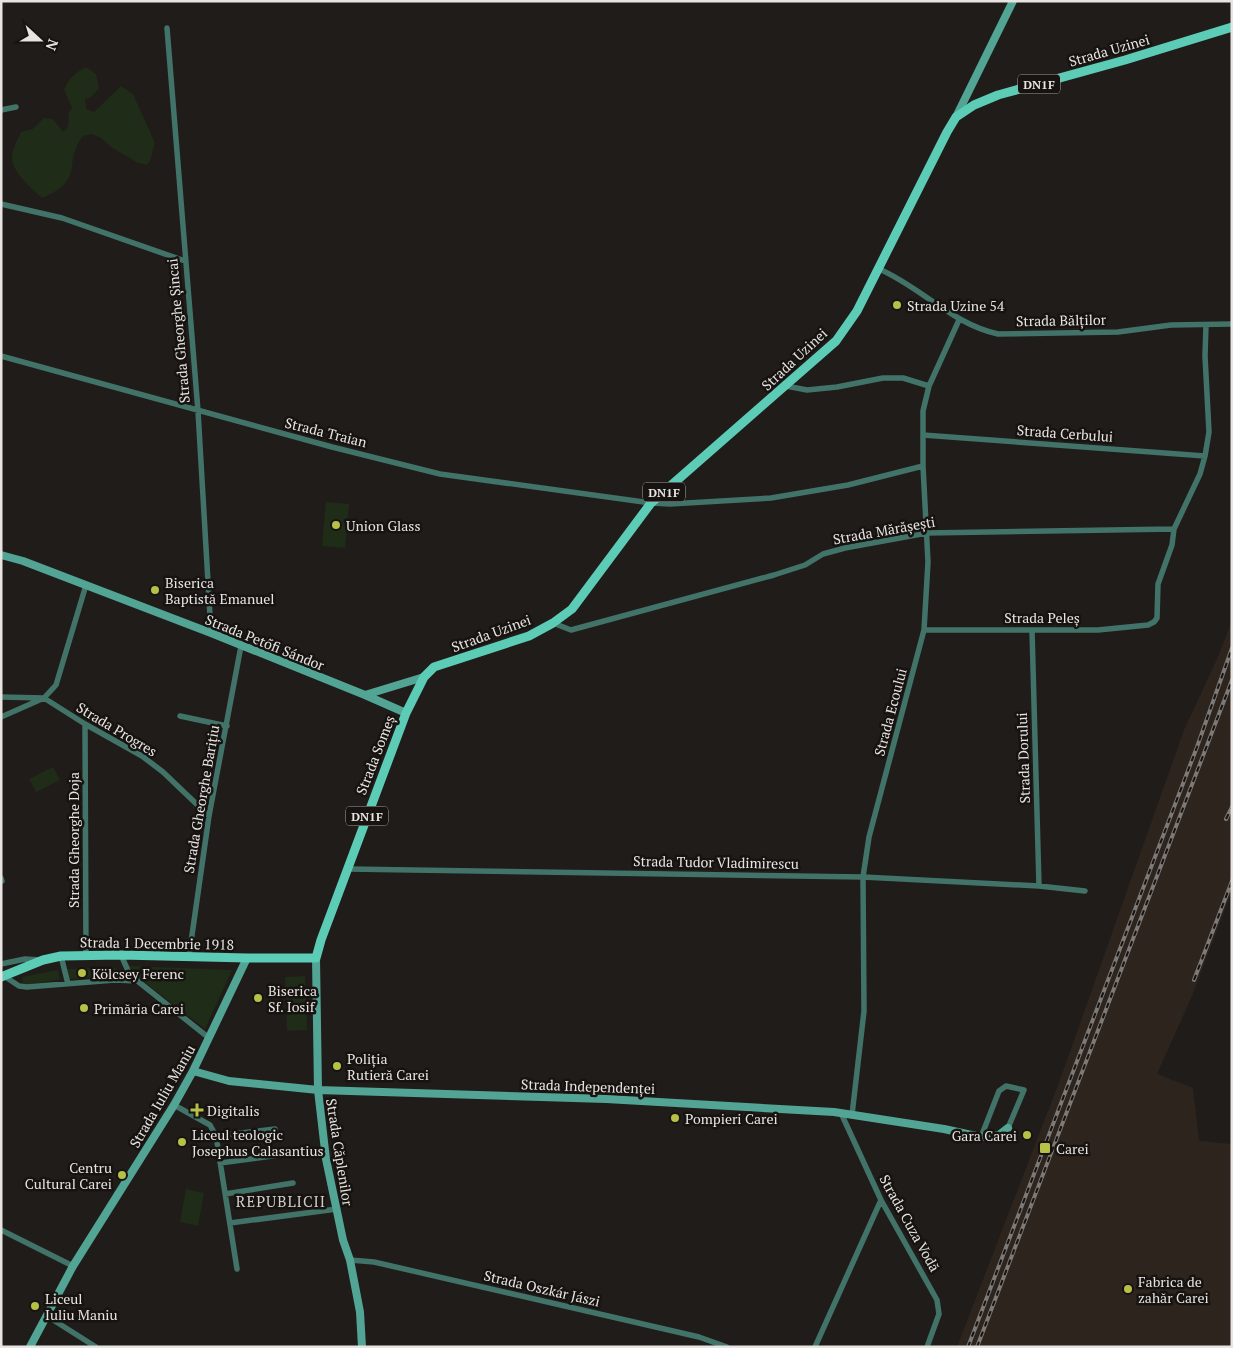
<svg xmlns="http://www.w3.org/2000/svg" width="1233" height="1348" viewBox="0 0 1233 1348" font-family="'PT Serif',serif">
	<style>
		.built { fill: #2d241e }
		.green { fill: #1f2c17 }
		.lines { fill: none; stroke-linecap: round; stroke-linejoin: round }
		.street { stroke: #427368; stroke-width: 5.5 }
		.secondary { stroke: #52a594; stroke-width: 8 }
		.primary { stroke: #5dccb6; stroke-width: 9 }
		.rail-casing { stroke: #7c7977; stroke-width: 4 }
		.rail { stroke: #171311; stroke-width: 2; stroke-dasharray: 5.5; stroke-linecap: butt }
		.poi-dot { fill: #b7c147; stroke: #171311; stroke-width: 2 }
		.labels { text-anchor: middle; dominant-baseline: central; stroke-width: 5; stroke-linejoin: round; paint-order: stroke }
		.shield { fill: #171311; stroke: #a9a5a3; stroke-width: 1 }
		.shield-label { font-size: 12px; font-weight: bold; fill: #e7e4e2 }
		.street-label { font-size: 14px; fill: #e7e4e2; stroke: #171311 }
		.poi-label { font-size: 14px; fill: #e7e4e2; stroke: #171311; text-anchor: start }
		.neighbourhood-label { font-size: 15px; letter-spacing: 1px; fill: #d1ccc8; stroke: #171311 }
	</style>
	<rect width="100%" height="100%" fill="#201c1a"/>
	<path class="built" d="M1232,621V891L1192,996L1157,1074L1193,1088L1199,1141L1232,1144V1347H957L1060,1080L1184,730L1217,659Z"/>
	<path class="green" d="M86,67L96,74L99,88L91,97L85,99L86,109L94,112L121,86L133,94L155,143L150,161L147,165L138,163L111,147L101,138L92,134L83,136C62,164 86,180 42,198C32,189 12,172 12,158C12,149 18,140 21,132L33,129L44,118L53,119L63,132L68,127L69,112L72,108L64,90C68,79 76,72 86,67Z
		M326,502L349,504L345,548L322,546Z
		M53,767L60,780L36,792L29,779Z
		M129,966L232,970L205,1029L139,978Z
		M114,967L129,976L131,980L117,976L68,979V969Z
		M58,970L60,979L24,986L22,977Z
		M305,976L307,1030L287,1031L285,977Z
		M186,1189L204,1193L198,1226L180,1222Z"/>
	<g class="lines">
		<path class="street" d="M167,28L198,411L211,633
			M1,110L16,107
			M1,204L62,218L185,261
			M879,269C921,287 952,324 998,334L1118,332L1171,325L1232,324
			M1,356L332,447L440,474L651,503L670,504L771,498L848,485L923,466
			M786,386L807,390L837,387L883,378H903L929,386
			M923,435L1205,456
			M553,623L571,630L774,575L805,565L823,554L845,548L927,533L1174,529
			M924,630H1098L1148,625L1154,622L1157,618L1158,584L1172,545L1174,529L1200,474L1205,456L1209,432L1205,356L1206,325
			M1032,630L1039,886
			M1,697L44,698L56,685L86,585
			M180,716L227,726
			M1,717L44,698L85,724L142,756L163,772L209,816
			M85,724L86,955
			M347,869L863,877L1039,886L1085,891
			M1,878L2,881
			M121,955L130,975L209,1038
			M61,956L68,984
			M189,956L209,816L241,646
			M1,964L25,959L41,960
			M4,976L19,986L27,987L115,980L138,981
			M174,1105L210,1125L216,1136L237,1269
			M841,1113L881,1200L937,1300L939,1314L927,1347
			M852,1115L864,1011L863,877L869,837L924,630L928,562L923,466V411L929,386L959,320
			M216,1136L275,1129
			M981,1137L999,1091L1006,1086L1024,1090L1008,1128
			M220,1163L287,1154
			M225,1194L293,1183
			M230,1223L337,1209
			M1,1230L73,1266
			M350,1260L374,1262L699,1337L727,1347
			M47,1316L96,1347
			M815,1347L881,1200"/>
		<path class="secondary" d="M956,117L1013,1
			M1,555L23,561L211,633L365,695L406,713
			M365,695L424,677
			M316,958L318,1090L326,1159L343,1240L350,1260L360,1312L362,1347
			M193,1071L229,1081L318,1090L606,1099L834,1112L944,1129L981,1137L999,1135L1008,1128
			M30,1347L73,1266L174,1105L193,1071L247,958"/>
		<path class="primary" d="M1,977L43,960L61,956L121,955L247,958H316L321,940L406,713L424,677L434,667L529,636L553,623L572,609L651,503L836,341L857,311L947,132L956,117L974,105L998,95L1125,60L1232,27"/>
		<defs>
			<path id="rail" d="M1226,819L1232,807
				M1194,980L1232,881
				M968,1347L1197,747L1232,648
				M977,1347L1232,680"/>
		</defs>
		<use href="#rail" class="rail-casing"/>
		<use href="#rail" class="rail"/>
	</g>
	<g class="poi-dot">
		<circle cx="897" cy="305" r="5"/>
		<circle cx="336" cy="525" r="5"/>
		<circle cx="155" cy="590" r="5"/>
		<circle cx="82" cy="973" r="5"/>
		<circle cx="258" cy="998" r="5"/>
		<circle cx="84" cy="1008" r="5"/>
		<circle cx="337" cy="1066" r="5"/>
		<path d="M194.5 1102.5h5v5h5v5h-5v5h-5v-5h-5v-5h5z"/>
		<circle cx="675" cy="1118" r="5"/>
		<circle cx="1027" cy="1135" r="5"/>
		<circle cx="182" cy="1142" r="5"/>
		<rect x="1039" y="1142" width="12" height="12" rx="2.5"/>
		<circle cx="122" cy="1175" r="5"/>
		<circle cx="1128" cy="1289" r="5"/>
		<circle cx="35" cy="1306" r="5"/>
	</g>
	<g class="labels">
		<g class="shield">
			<rect x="1018" y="74.5" width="42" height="19" rx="4"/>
			<rect x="643" y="482.5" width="42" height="19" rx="4"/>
			<rect x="346" y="806.5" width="42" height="19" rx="4"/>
		</g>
		<g class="shield-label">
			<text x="1039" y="84">DN1F</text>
			<text x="664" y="492">DN1F</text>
			<text x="367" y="816">DN1F</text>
		</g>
		<g class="street-label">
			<text transform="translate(1109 50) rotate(-16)">Strada Uzinei</text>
			<text transform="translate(1061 320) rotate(-1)">Strada Bălților</text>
			<text transform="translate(178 331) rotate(-95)">Strada Gheorghe Șincai</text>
			<text transform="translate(794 359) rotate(-43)">Strada Uzinei</text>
			<text transform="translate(326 432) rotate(14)">Strada Traian</text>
			<text transform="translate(1065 433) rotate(4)">Strada Cerbului</text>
			<text transform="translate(884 530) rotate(-10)">Strada Mărășești</text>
			<text x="1042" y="617">Strada Peleș</text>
			<text transform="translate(491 633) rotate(-20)">Strada Uzinei</text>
			<text transform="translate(265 642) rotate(22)">Strada Petőfi Sándor</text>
			<text transform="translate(890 712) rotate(-75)">Strada Ecoului</text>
			<text transform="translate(117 729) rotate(31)">Strada Progres</text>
			<text transform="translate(375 755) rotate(-69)">Strada Someș</text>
			<text transform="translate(1023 758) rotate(-92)">Strada Dorului</text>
			<text transform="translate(201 799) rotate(-80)">Strada Gheorghe Barițiu</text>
			<text transform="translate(73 840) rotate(-90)">Strada Gheorghe Doja</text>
			<text transform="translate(716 862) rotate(1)">Strada Tudor Vladimirescu</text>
			<text transform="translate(157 943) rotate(1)">Strada 1 Decembrie 1918</text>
			<text transform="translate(588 1086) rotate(2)">Strada Independenței</text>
			<text transform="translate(162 1096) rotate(-60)">Strada Iuliu Maniu</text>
			<text transform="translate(340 1152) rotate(81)">Strada Căplenilor</text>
			<text transform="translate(910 1223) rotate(61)">Strada Cuza Vodă</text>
			<text transform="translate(542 1288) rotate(13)">Strada Oszkár Jászi</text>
		</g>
		<g class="poi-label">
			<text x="907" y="305">Strada Uzine 54</text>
			<text x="346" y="525">Union Glass</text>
			<text x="165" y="582">Biserica<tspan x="165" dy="16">Baptistă Emanuel</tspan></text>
			<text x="92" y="973">Kölcsey Ferenc</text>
			<text x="268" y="990">Biserica<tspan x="268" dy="16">Sf. Iosif</tspan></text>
			<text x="94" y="1008">Primăria Carei</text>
			<text x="347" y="1058">Poliția<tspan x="347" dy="16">Rutieră Carei</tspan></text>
			<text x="207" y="1110">Digitalis</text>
			<text x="685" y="1118">Pompieri Carei</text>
			<text x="192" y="1134">Liceul teologic<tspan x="192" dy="16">Josephus Calasantius</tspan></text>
			<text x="1017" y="1135" text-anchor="end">Gara Carei</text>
			<text x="1056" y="1148">Carei</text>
			<text x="112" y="1167" text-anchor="end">Centru<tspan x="112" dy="16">Cultural Carei</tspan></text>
			<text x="1138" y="1281">Fabrica de<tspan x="1138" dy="16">zahăr Carei</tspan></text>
			<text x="45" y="1298">Liceul<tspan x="45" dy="16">Iuliu Maniu</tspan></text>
		</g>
		<g class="neighbourhood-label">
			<text x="281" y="1201">REPUBLICII</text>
		</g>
	</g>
	<rect width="1233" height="1348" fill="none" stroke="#e7e4e2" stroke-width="5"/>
	<g transform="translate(40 40) rotate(111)" stroke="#171311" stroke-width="4" paint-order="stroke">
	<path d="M0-4L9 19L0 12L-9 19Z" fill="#e7e4e2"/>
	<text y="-8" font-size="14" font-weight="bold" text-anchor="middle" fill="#e7e4e2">N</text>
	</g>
</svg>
